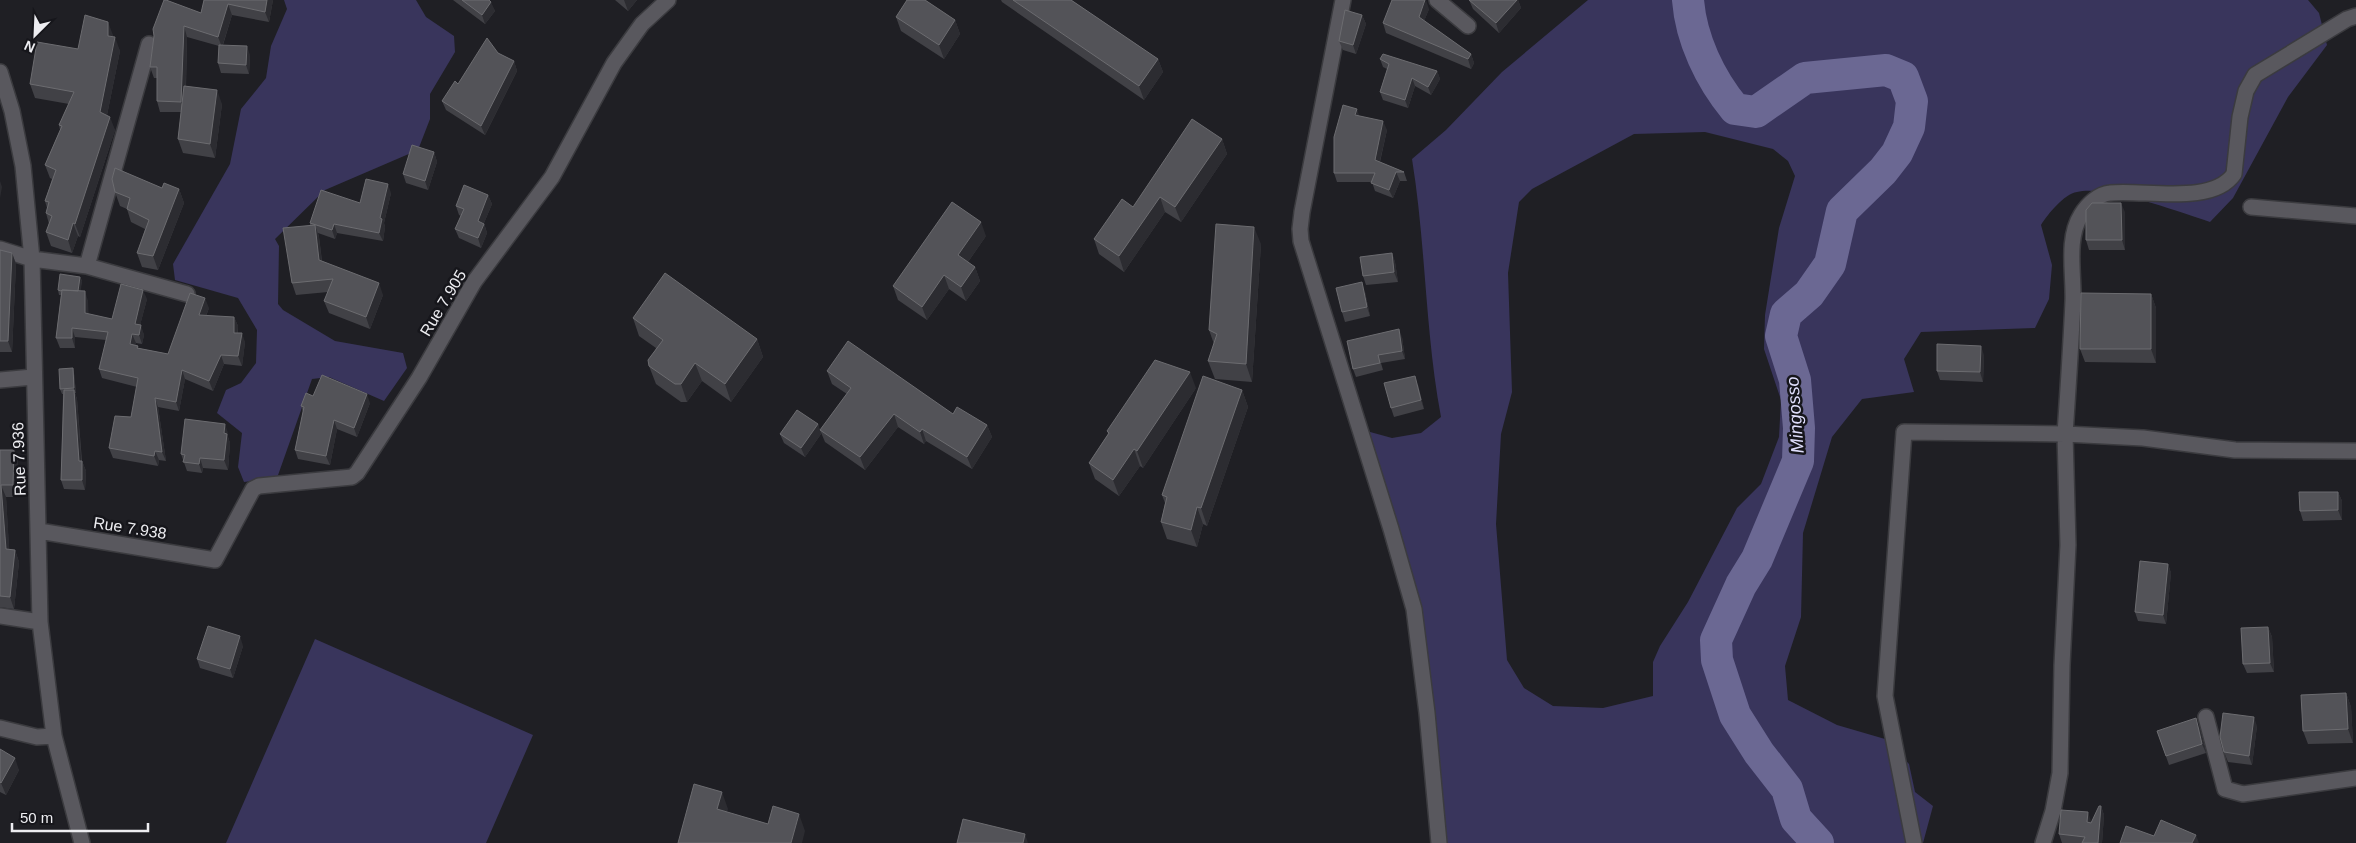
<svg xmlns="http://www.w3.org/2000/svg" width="2356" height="843" viewBox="0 0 2356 843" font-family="Arial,sans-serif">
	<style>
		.green { fill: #39355c; fill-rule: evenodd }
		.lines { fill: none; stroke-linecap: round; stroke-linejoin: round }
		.river { stroke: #6b6893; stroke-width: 32 }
		.minor-casing { stroke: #3b3b3f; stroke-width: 18 }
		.minor { stroke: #59585e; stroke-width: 15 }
		.wall { fill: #414146 }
		.shaded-wall { fill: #2c2c31 }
		.building { fill: #535358; stroke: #6c6c70 }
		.labels { text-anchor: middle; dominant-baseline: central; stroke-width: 5; stroke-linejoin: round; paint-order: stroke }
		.street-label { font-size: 16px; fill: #ededf1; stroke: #16161b }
		.water-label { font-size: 18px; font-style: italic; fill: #dfdefb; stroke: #16161b }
	</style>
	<rect width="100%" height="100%" fill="#1f1f24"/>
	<path class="green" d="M284,0H416L426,17L454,36L455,52L430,94V119L418,150L325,190L275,239L279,246L278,304L283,310L335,341L403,353L407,368L384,401L329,377L312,379L277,478L244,482L238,467L242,433L217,413L226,390L241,383L256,363L257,330L238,298L175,280L173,264L230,164L241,109L266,78L271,46L287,9Z
		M1588,0H2308L2319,13L2327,45L2288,97L2233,198L2210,222C2179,212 2107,185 2077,192C2064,194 2048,214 2041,225L2052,265L2049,299L2035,328L1921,332L1904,359L1914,392L1862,399L1832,437L1803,533L1801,617L1785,666L1788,700L1837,725L1885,739L1909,764L1915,792L1933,806L1923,843H1431L1411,627L1352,427L1392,438L1421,433L1441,417C1425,332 1426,245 1412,159L1446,130L1502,72ZM1705,132L1773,149L1788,161L1795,176L1779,228L1765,315L1764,349L1781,400L1779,437L1761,484L1737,508L1688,602L1660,646L1653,662V696L1603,708L1553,706L1524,688L1507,660L1496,524L1501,434L1512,392L1508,273L1519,202L1532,189L1634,134Z
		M315,639L533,735L486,843H226Z"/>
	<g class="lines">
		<path class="river" d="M1688,0C1691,39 1710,79 1735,109L1756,112L1805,78L1886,70L1903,77L1912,101L1909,127L1897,153L1883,171L1842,211L1830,264L1809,294L1786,314L1781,336L1795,380L1799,428L1798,461L1757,559L1741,585L1716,640L1717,660L1735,715L1759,753L1787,789L1796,819L1818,843"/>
		<defs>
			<path id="minor" d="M1343,0L1302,212L1300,229L1301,241L1391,529L1414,609L1427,713L1439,843
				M1437,0L1468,26
				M0,72L12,111L23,166L32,259L40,622L54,736L82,843
				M2251,207L2356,216
				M0,249L32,259L87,266L187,294
				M87,266L149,44
				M0,380L33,377
				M39,531L215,560L253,489L259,486L352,477L357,473L419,378L474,282L552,177L614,63L642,24L668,0
				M0,616L40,622
				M2206,717L2225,789L2243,794L2356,778
				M0,728L37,737L54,736
				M1914,843L1885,696L1904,432L2065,434C2068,390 2071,345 2073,301C2074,274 2066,239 2081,215C2087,205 2098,194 2110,193C2143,189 2212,206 2234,174L2240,117L2246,91L2255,75L2347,19L2356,16
				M2043,843L2053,811L2060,773L2062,665L2068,545L2065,434L2143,438L2235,450L2356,451"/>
		</defs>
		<use href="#minor" class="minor-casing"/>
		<use href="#minor" class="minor"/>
	</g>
	<path class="wall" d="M204,0H273L269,22L232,15L223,45L250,55L249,74L221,73L218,63L219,46L187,37L186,87L222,104L215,158L183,153L178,139L181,112H160L157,101V78H154L150,67L154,36L201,13Z
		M453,0H489L495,11L485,24Z
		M615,0H637L628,11Z
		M1001,0H1071L1158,59L1163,72L1144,100L1002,2Z
		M1469,0H1518L1521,8L1499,33L1473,9Z
		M1429,9L1424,21L1471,54L1474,63L1471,69L1386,33L1383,23Z
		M1362,15L1366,24L1356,54L1343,50L1339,41Z
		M896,17L955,20L960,34L944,59L901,31Z
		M113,35V37L120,51L107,115L115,130L80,237L78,236L72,253L51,246L46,232L49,224L46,213L47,208L45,201L52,179L50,178L45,165L60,130L59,125L69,104L35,98L30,84L78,49Z
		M498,53L514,61L517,71L485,135L446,110L442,101L458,84Z
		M1380,59L1437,71L1440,79L1431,95L1415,86L1408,108L1383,100L1380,92L1387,69L1383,67Z
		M1359,116L1387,130L1380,162L1404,172L1407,181H1400L1393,198L1375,191L1372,182H1337L1334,173Z
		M1222,139L1227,154L1181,222L1165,212L1124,272L1099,254L1094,239L1133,207Z
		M434,152L437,162L428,190L406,183L403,174Z
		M162,188L179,189L184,203L158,270L142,267L137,253L145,229L131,222L127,209L120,206L115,192Z
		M391,193L384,223L385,227L383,241L337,233L335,239L318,233L319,237L322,261L383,295L370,329L329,313L324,301L328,292L296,295L292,283L310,225V223Z
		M488,195L492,204L484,223L487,233L481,248L459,238L455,229L461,216L459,215L456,206Z
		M2125,212V250H2089L2086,240Z
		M986,236L968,262L975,267L980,281L966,301L949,289L927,320L898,300L893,286Z
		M1261,244L1252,382L1215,379L1208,361L1214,344L1209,330Z
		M0,250L12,253L16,264L12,352H0Z
		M1392,253L1395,262L1398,282L1366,285L1363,276Z
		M80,277L82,281L80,291L88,301V314L112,319L147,299L140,325L144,335L142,344L136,343L135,345L138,346V348L168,354L209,308L206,316L234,317L238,326V333L245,342L242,366L224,364L213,391L185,379L179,411L158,407L166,461L159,460L158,466L113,458L109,448L131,417L137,387L102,378L99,369L106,340L75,337V348H60L56,338L61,295H59L58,290Z
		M1365,292L1370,316L1345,322L1342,312Z
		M2151,294L2156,308V363L2085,362L2080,349Z
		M633,318L757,339L763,357L731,402L702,381L687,402H681L656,384L649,366L656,348L639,336Z
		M1402,337L1405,359L1381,363L1383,370L1356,377L1353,369Z
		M1984,355L1983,382L1940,380L1937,371Z
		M73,368L74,373L76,393H75L77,399L82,461L86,471L85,490L64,489L61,480L63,394H62L60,389Z
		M827,371L953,414L987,425L992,437L972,469L926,441L924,444L898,427L865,470L825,442L820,430L847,394L832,384Z
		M1418,385L1424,409L1394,417L1391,408Z
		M1196,388L1143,468L1140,466L1119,496L1095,479L1089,463L1108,434L1107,431Z
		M1242,390L1248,407L1207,526L1203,524L1197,547L1167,539L1161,522L1165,503L1162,495Z
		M313,396L370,403L357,437L337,429L330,465L298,459L295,450L303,412L301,406Z
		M818,424L821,434L805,457L784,443L780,434Z
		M228,433V437L230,443L228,470L203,468L202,473L187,471L181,454Z
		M0,450H14L18,462V497H6L9,549L15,550L19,562L14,609L0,607Z
		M2338,492L2342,501V520L2303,521L2300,511Z
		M2168,564L2171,573L2166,624L2138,621L2135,612Z
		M2268,627L2272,637L2274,672L2247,673L2243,664Z
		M243,646L233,678L200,668L197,659Z
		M2346,693L2351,707L2353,743L2308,744L2303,731Z
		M2257,726L2252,765L2228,762L2224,752Z
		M2199,727L2206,753L2169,765L2157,731Z
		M0,749L19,770L6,795L0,792Z
		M2101,806L2104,815L2102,843H2062L2059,834L2091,821V823Z"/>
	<path class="shaded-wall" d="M267,0H273L269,22L265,12Z
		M624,0H637L628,11Z
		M1426,0L1429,9L1422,26L1419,17Z
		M1517,0H1518L1521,8L1499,33L1496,23Z
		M491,2L495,11L485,24L482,15Z
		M228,4L232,15L222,47L218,37Z
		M1362,15L1366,24L1356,54L1353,45Z
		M955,20L960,34L944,59L939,45Z
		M108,22L113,35L112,49L108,36Z
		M184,26L187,37L185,112L181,102Z
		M115,37L120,51L105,125L100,112Z
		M247,46L250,55L249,74L246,65Z
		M1471,54L1474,63L1471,69L1468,59Z
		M1158,59L1163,72L1144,100L1139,86Z
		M514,61L517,71L485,135L481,126Z
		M1437,71L1440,79L1431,95L1428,87Z
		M1412,78L1415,86L1408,108L1405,100Z
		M217,90L222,104L215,158L210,144Z
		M1357,109L1360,118L1355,115Z
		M110,117L115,130L80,237L75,224Z
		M1383,121L1387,130L1378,169L1375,160Z
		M1222,139L1227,154L1181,222L1175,207Z
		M434,152L437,162L428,190L425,181Z
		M1396,172L1400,181L1393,198L1389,190Z
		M0,181L2,187L0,198Z
		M388,184L391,193L384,223L385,227L383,241L379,233L380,218Z
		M179,189L184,203L158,270L153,256Z
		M488,195L492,204L481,230L478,221Z
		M1160,197L1165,212L1124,272L1119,256Z
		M2121,203L2125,212V250L2122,240Z
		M981,222L986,236L963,269L958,255Z
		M73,223L78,236L72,253L68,240Z
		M334,224L337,233L335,239L332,230Z
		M484,224L487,233L481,248L478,238Z
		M315,225L319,237L323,272L319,260Z
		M1254,227L1261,244L1252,382L1246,364Z
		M12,253L16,264L12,352L8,341Z
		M1392,253L1395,262L1398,282L1394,272Z
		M975,267L980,281L966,301L961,287Z
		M944,275L949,289L927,320L922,307Z
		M80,277L82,281L80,297L78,293Z
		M1362,282L1365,292L1370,316L1367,307Z
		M379,283L383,295L370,329L366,317Z
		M143,290L147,299L138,333L135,324Z
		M85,291L88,301L89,322L85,313Z
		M2151,294L2156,308V363L2151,349Z
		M205,298L209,308L202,325L199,315Z
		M234,317L238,326L237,343L234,333Z
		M141,325L144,335L142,344L139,335Z
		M72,328L75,337V348L72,338Z
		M1399,329L1402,337L1405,359L1402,351Z
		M242,333L245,342L242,366L238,356Z
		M132,334L136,343L133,354L130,344Z
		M757,339L763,357L731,402L725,384Z
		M1981,346L1984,355L1983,382L1980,372Z
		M221,355L224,364L213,391L209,381Z
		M695,363L702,381L687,402L681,384Z
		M73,368L74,373L76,393L74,388Z
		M182,370L185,379L179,411L176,402Z
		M1190,372L1196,388L1143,468L1137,451Z
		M1415,376L1418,385L1424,409L1421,400Z
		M74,390L77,399L82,470L79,461Z
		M1242,390L1248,407L1207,526L1201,508Z
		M367,394L370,403L357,437L354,428Z
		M155,398L158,407L166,461L162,452Z
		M894,414L898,427L865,470L860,457Z
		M334,420L337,429L330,465L326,456Z
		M225,424L228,433V437L230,443L228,470L224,460V433Z
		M818,424L821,434L805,457L801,448Z
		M987,425L992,437L972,469L967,457Z
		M922,429L926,441L924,444L920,432Z
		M1134,449L1140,466L1119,496L1113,480Z
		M14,450L18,462V497L13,485Z
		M155,451L159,460L158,466L154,456Z
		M200,458L203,468L202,473L199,464Z
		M82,461L86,471L85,490L82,480Z
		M1,485L6,497L10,561L6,549Z
		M2338,492L2342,501V520L2338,510Z
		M1197,507L1203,524L1197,547L1191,530Z
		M15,550L19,562L14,609L10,597Z
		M2168,564L2171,573L2166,624L2163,615Z
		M2268,627L2272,637L2274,672L2270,663Z
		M240,636L243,646L233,678L230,669Z
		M2346,693L2351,707L2353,743L2348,729Z
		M2254,717L2257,726L2252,765L2249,756Z
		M2196,718L2199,727L2206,753L2202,744Z
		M15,758L19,770L6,795L1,783Z
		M722,792L728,809L723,827L717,809Z
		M2101,806L2104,815L2102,843H2098Z
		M2088,812L2091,821V832L2087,822Z
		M799,814L805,831L802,843H791Z
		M1025,834L1028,843H1023Z
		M2196,835L2199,843H2192Z"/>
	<path class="building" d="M164,0H166L201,13L204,0H267L265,12L228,4L218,37L184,26L181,102L157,101V67H150L154,36L153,29Z
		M462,0H489L491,2L482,15Z
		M907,0H925L955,20L939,45L896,17Z
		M1013,0H1071L1158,59L1139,86Z
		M1392,0H1425L1419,17L1471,54L1468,59L1383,23Z
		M1469,0H1517L1496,23Z
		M1345,10L1362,15L1353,45L1339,41Z
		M85,15L108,22V36L115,37L100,112L110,117L75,224L73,223L68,240L46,232L52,216L46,213L49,202L45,201L56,170L45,165L62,126L59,125L74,92L30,84L37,42L78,49Z
		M487,38L498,53L514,61L481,126L442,101L455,81L458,84Z
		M219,45L247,46L246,65L218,63Z
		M1383,54L1437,71L1428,87L1412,78L1405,100L1380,92L1389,64L1380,59Z
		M184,86L217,90L210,144L178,139Z
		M1343,105L1357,109L1355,115L1383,121L1375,160L1404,172H1396L1389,190L1371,183L1375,173H1334V137Z
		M1192,119L1222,139L1175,207L1160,197L1119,256L1094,239L1122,199L1133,207Z
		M412,145L434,152L425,181L403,174Z
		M115,168L162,188L164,183L179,189L153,256L137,253L149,220L127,209L130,198L115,192L112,179Z
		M366,179L388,184L380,218L382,219L379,233L334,224L332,230L310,223L321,190L360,203Z
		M464,185L488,195L478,221L484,224L478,238L455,229L464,209L456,206Z
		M952,202L981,222L958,255L975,267L961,287L944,275L922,307L893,286Z
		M2092,203H2121L2122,240H2086V210Z
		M1216,224L1254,227L1246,364L1208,361L1217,334L1209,330Z
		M315,225L319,260L379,283L366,317L324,301L333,279L292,283L283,228Z
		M0,250L12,253L8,341H0Z
		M1392,253L1394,272L1363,276L1360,257Z
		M665,273L757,339L725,384L695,363L681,384H675L649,366L648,360L663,340L633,318Z
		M60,274L80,277L78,291L62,290L61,291L58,290Z
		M1362,282L1367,307L1342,312L1336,288Z
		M121,284L143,290L135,324L141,325L139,335L132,334L130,344L138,346L137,348L168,354L190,293L205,298L199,315L234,317V333H242L238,356L221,355L209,381L182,370L176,402L155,398L162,452L155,451L154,456L109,448L115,416L131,417L138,378L99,369L108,332L72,328V338H56L62,290L85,291V313L112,319Z
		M2081,293L2151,294V349H2080Z
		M1399,329L1402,351L1378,355L1380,363L1353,369L1347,341Z
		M848,341L953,414L957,407L987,425L967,457L922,429L920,432L894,414L860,457L820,430L851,388L827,371Z
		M1937,344L1981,346L1980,372L1937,371Z
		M1155,360L1190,372L1137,451L1134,449L1113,480L1089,463L1109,433L1107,431Z
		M73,368L74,388L60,389L59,369Z
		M322,375L367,394L354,428L334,420L326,456L295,450L304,407L301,406L306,393L313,396Z
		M1203,376L1242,390L1201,508L1197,507L1191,530L1161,522L1167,497L1162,495Z
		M1415,376L1421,400L1391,408L1384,383Z
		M64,390H74L79,461H82V480H61Z
		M797,410L818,424L801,448L780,434Z
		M185,419L225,424L224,433L227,434L224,460L200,458L199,464L183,462L185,455L181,454Z
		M0,450H14L13,485H1L6,549L15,550L10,597L0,596Z
		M2299,492H2338V510L2300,511Z
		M2140,561L2168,564L2163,615L2135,612Z
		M208,626L240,636L230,669L197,659Z
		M2268,627L2270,663L2243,664L2241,628Z
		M2346,693L2348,729L2303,731L2301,695Z
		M2223,713L2254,717L2249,756L2224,752L2220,737Z
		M2196,718L2202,744L2166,756L2157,731Z
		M0,749L15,758L1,783L0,782Z
		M694,784L722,792L717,809L768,824L773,806L799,814L791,843H678Z
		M2099,806H2101L2098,843H2082L2085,837L2059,834L2061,810L2088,812L2087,822L2091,823Z
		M963,819L1025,834L1023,843H957Z
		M2161,820L2196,835L2192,843H2120L2126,826L2154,836Z"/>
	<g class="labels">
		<g class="street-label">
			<text transform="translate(443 303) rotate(-59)">Rue 7.905</text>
			<text transform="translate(19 459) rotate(-92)">Rue 7.936</text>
			<text transform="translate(130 528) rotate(9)">Rue 7.938</text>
		</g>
		<g class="water-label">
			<text transform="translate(1795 415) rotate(-94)">Mingosso</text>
		</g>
	</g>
	<g transform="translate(35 35) rotate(204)" stroke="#16161b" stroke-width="4" paint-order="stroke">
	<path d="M0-4L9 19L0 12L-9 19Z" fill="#ededf1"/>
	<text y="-8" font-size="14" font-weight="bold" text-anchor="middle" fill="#ededf1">N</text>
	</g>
	<path d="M12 823v8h136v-8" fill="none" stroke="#ededf1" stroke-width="2.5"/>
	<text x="20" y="823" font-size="15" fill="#ededf1" stroke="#16161b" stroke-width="4" paint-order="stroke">50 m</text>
</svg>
